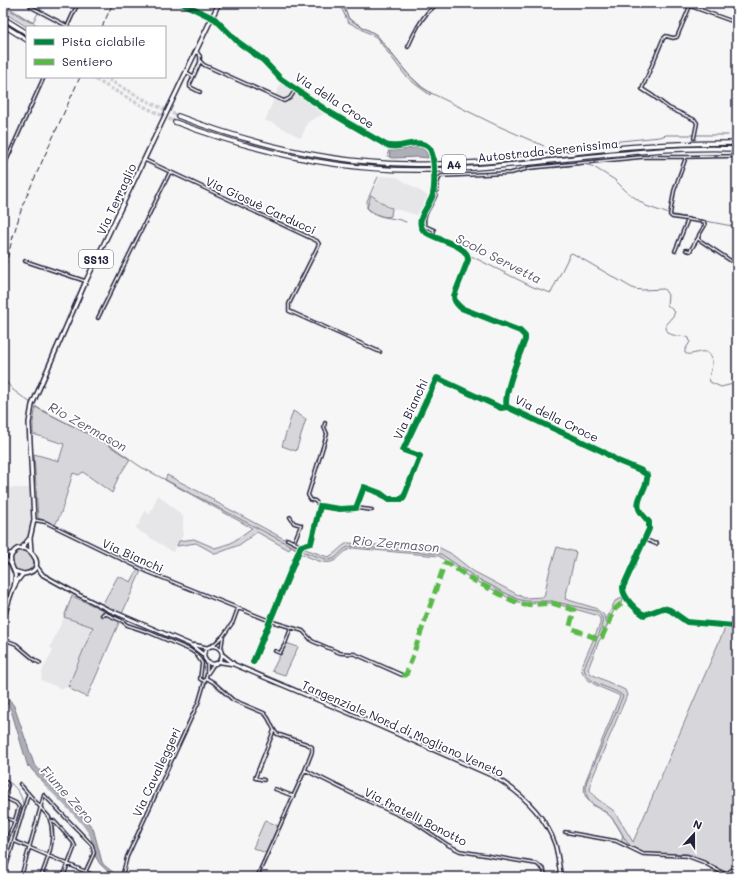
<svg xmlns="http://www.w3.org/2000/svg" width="740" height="880" viewBox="0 0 740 880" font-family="Mali,sans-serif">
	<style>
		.built { fill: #e6e6e9 }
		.green { fill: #d7d7db; stroke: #7c7c8b }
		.water { fill: #aeaeb7; stroke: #767685 }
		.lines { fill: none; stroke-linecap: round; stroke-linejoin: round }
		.stream { stroke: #767685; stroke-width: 1 }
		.river { stroke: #aeaeb7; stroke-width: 4 }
		.motorway-tunnel { stroke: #ccccd1; stroke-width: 3.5; stroke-dasharray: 3.5 2; stroke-linecap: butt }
		.minor-casing { stroke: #22223b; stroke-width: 4.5 }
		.tertiary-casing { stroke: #22223b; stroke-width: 5 }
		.secondary-casing { stroke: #22223b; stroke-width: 5.5 }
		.primary-casing { stroke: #22223b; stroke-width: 6 }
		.motorway-casing { stroke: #22223b; stroke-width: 6 }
		.minor { stroke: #fff; stroke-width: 1.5 }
		.tertiary { stroke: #fff; stroke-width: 2 }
		.secondary { stroke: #fff; stroke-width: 2.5 }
		.primary { stroke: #fff; stroke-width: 3 }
		.motorway { stroke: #fff; stroke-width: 3.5 }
		.rail { stroke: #22223b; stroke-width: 1; stroke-dasharray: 6 3; stroke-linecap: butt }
		.quiet { stroke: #58b947; stroke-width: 5; stroke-dasharray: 10 5; stroke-linecap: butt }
		.cycleway-casing { stroke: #fff; stroke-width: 8 }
		.cycleway { stroke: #00873e; stroke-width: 6 }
		.labels { text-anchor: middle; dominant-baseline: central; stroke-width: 3.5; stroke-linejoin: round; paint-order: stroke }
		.shield { fill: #fff; stroke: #646476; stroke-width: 1 }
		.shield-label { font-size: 11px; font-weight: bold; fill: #22223b }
		.street-label { font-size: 12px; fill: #22223b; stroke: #fff }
		.water-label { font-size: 13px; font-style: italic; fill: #5a5a6d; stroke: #fff }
	</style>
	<rect width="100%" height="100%" fill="#f6f6f7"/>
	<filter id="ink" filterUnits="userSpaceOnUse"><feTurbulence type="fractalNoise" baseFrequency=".025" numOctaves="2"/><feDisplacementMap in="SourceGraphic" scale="8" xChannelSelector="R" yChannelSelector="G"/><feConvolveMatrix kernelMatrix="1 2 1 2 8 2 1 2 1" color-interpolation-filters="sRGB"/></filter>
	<g filter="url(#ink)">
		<path class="built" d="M281,82L324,114L308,122L301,138L273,123L265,121Z
			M381,176L397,177L428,196L417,215L388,207L371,195Z
			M3,486L11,488H29L31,515L29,535L26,542L10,553H5L3,552Z
			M158,495L183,516V535L173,552L141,532L136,528V525L138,526L145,511L150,514Z
			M64,617L93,627L68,687L62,689L41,680L43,669L53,651L50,647Z"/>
		<path class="green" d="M339,3H342L349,19L375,34L409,75L420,86L431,93L430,95L415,84L405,75L376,37L348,22Z
			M3,4L35,24L42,27H27L3,12Z
			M371,195L388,207L392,208L391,216C383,219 374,213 367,208Z
			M36,407L113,447L130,459L118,478L112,493L83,472L79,475L73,473L61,513L55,525L38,518L34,454L59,461L64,444L33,434V422Z
			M293,411L306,419L296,451L282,446Z
			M167,475L213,499L214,501L299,547L298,550L291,546L289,550L257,532L239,545L216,554L196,543L177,546L179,541L194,539L215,548L231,543L252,528L165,480Z
			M348,543L392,546L438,547L450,553L473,571L524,598L544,597L549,573L557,547L576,552L565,599L595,608L604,615L605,622L615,601L622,598L623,601L614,610L602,637L599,641L588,669L591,674L625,690L627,695L601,757L592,779L590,790L596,798L614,811L633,842L725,628L733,630L737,633V838C733,848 737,856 737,866L726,874L686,855L651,854L644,853L621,842L623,835C619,829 615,820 609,815C595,802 579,804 586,780L620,696C607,689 585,685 581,668L600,624V618L596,615L553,603L524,604L513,600L470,578L439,556L352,548C342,552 341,557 334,561C325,566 309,557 300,553L302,548L328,557C337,553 340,546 348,543Z
			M12 561a11 11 0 1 1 22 0a11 11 0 1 1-22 0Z
			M138,569L141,571L122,614L102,605L118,576L131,582Z
			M72,596L121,618L87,697L70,689L71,686L68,687L93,627L64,617Z
			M286,643L298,647L285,675L272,671Z
			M265,820L278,826L266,853L253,848Z"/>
		<path class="water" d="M412,148C420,147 427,148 428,158L419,157L393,158L389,157L390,151H395Z
			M3,696L9,699L14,706L34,764L93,828L102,862L104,865L119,877H114L100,864L94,854L90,831L32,770L29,765L28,767L11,710L8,704L3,701Z"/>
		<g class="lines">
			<path class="stream" d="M342,3L349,19L377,35L407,73L422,87L431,93L496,125L544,146
				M3,6L30,22H33L44,3
				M285,79L327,110
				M347,121L380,140L386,142
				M732,134L737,135
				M551,148L660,137L666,135H728
				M387,156L389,150
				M553,168L584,164L592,166L615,180L626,191L646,206L669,214L737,227
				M378,177L367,201V208C378,220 393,216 406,222
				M435,233C443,243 464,244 471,256L533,287L551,293L570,254L572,253L634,289L642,290L664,289L668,295L667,305L675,312L673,316L666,324C665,339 680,334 689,338L690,342L685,350V353C692,358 705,345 711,357C715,365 707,374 710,382L721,387L737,383
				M3,378L13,390L39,409L101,440L141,467L301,551L329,560C340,559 340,547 353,546L441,554L475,577L517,599L525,601H552L596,611C598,613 601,615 602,618C605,626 588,658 584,668C587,686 612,686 623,696L586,783C586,788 586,794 588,799C592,808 603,809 610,816C624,831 623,850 649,854
				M3,776C12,785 22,791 23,805L3,870
				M660,854H688L695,856L712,866L737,876"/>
			<path class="river" d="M46,784C60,799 85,820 93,838"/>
			<path class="motorway-tunnel" d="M91,77L137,103L175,122
				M104,77L139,97L178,116"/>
			<defs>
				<path id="minor" d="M29,3L31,7L67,26
					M691,3L690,6L737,23
					M690,6L677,37L673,38L666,36L663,39L642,89L653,96L669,108L695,120L697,123L694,138
					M213,18L238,42L263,60L281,79L326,110L386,145L398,147L417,143L423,144L428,147L431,150L433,159
					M67,27L78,3
					M408,47C413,35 419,22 428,12C431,9 435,7 437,3
					M197,52L200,56V61L204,65L284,101L290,98L296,89
					M200,62L190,84V87L200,92
					M186,72L193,76
					M737,156L686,157L674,191L670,215L672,217L704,222L705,225L699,235L698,239L737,265
					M3,158L7,159
					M145,160L317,241L319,244L289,304V311L380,352
					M3,168L44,77
					M433,173C434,181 435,188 433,195C430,206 418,215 421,227C425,238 460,243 468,256L467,262L454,296C454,302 457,304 461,308L520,331L525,336V340C520,353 502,397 507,407L602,451L618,461L640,470L647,475C649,487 635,498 639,509C641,514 646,518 649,522V529L623,587C622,597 636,610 644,615L663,608L670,610L687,622L734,626L737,627
					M433,236L434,230L425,226C421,214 433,205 436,194C437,188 436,181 441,176L511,173L530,168L642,157H686
					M686,250L690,251L698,238
					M675,251L688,219
					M3,252H4
					M25,261L85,281
					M98,318L170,172
					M320,506L315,501L311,500L308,495L327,434L324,427L325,423
					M356,508L372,510
					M290,517L294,523L301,525L294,542
					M34,520L45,522L148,572L270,621L303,631L312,641L340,653L355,654L402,675
					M287,539L301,546
					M644,539L656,544L657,543
					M102,615L104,613L122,621L127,625L148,632L190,650L196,654L202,663L200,679L204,681
					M223,636L233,622L238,608
					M3,639L16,644L36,661L40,663
					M212,646L223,636L221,650
					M275,651L280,653L285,644L291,628
					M253,662L301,546L311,543L320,506L340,509L356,508L364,487L380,493L388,499H403L420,456L403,450L437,378L501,408L507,407
					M208,673L214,664
					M206,678L213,682L233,700L264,713C271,719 271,728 277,734L307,744L312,747V752L305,770L357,796L414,822L448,845L460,851L537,864L544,870L545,877
					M3,779L8,785L3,796
					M264,780L255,778L274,730
					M20,784L49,817C57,838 48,858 41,877
					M275,789L293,796
					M3,797L16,803L19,807L13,826L3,848
					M3,817L14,821
					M50,821H54L73,842L75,846L63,877
					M565,832L616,841L643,854L687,856L703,862L726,875H729L735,877
					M3,837L8,839
					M14,841L98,877
					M3,877L28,795
					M21,877L44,795L92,845L94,853L83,877
					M122,877L127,857L199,701L207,674V662
					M257,877L305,770"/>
				<path id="tertiary" d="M182,3L213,17"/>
				<path id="secondary" d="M3,555L14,553
					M3,557L11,564
					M36,566L43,575L79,595L107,609L191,645L204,655
					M194,645L208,648
					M204 655a9 9 0 1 1 18 0a9 9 0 1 1-18 0Z
					M223,655L233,663
					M220,662L233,664L370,722L493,776C520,792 544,813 555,844C558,854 559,866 561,877
					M722,877L737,867"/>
				<path id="primary" d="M21,549L29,539
					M31,551L30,538L34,520L29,423L32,405L86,281L219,3
					M14,587C15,582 17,576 14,571C12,566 9,563 11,556C22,532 54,570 24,574L14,571
					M3,620C8,605 11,586 23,574"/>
				<path id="motorway" d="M3,18L27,33
					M3,25L27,40
					M178,116C252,144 328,163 408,164C481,166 555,154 628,147C664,144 701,143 737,143
					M175,122C255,152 337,171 423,170C528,169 632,145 737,149"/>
			</defs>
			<use href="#minor" class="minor-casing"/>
			<use href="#tertiary" class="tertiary-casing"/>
			<use href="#secondary" class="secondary-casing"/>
			<use href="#primary" class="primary-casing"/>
			<use href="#motorway" class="motorway-casing"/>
			<use href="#minor" class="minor"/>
			<use href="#tertiary" class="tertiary"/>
			<use href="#secondary" class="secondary"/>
			<use href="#primary" class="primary"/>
			<use href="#motorway" class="motorway"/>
			<path class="rail" d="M102,27L113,3
				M3,275L12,240L23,204L80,77"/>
			<path class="quiet" d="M402,675H406L445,563L449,564L473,580L515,602L525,605L552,603L571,609L574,610L570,626L571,628L598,639L602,637L615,609L627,599"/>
			<defs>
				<path id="cycleway" d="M182,3L215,19L238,42L263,60L281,79L326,110L386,145C400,150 411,140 422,144C426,145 430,147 431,151C435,160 435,185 433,194C431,205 413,220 424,231C433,240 469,244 468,260L454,296C454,302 457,304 461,308L520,331L525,336V340C520,353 502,397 507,407L602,451L618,461L640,470L647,475C649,487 635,498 639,509C641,514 646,518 649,522V529L623,587C622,597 636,610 644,615L663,608L670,610L687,622L734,626L737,627
					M253,662L301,546L311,543L320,506L340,509L356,508L364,487L380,493L388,499H403L420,456L403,450L437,378L501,408L507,407"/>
			</defs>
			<use href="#cycleway" class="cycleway-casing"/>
			<use href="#cycleway" class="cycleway"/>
		</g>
	</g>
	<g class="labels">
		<g class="shield">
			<rect x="442" y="155" width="24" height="18" rx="3"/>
			<rect x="79" y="250" width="34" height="18" rx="3"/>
		</g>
		<g class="shield-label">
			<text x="454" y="164">A4</text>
			<text x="96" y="259">SS13</text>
		</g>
		<g class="street-label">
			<text transform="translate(335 100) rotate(33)">Via della Croce</text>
			<text transform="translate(548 150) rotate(-6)">Autostrada Serenissima</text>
			<text transform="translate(116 199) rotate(-65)">Via Terraglio</text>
			<text transform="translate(261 205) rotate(25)">Via Giosuè Carducci</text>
			<text transform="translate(410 409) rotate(-65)">Via Bianchi</text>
			<text transform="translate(557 418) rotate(26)">Via della Croce</text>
			<text transform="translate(133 555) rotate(24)">Via Bianchi</text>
			<text transform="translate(403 728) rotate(24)">Tangenziale Nord di Mogliano Veneto</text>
			<text transform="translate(156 772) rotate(-65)">Via Cavalleggeri</text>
			<text transform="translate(416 816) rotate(27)">Via fratelli Bonotto</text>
		</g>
		<g class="water-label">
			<text transform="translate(499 258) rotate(27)">Scolo Servetta</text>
			<text transform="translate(88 426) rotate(29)">Rio Zermason</text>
			<text transform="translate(396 543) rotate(5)">Rio Zermason</text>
			<text transform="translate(68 794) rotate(48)">Fiume Zero</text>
		</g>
	</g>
	<rect width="740" height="880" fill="none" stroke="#fff" stroke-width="16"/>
	<rect x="8" y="8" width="724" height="864" fill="none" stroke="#22223b" stroke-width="1.5" filter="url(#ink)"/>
	<rect x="26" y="26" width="140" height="52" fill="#ffffff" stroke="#a7a7b1"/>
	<rect x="34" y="39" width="20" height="6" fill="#00873e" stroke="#a7a7b1"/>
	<text x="62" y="46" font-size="12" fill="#22223b">Pista ciclabile</text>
	<rect x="34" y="59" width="20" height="6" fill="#58b947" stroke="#a7a7b1"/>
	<text x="62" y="66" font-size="12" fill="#22223b">Sentiero</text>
	<g transform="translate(694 834) rotate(21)" stroke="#ffffff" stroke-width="3" paint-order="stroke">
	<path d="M0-3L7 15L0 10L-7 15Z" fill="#22223b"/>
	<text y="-6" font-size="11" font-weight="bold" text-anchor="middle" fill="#22223b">N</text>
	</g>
</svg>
